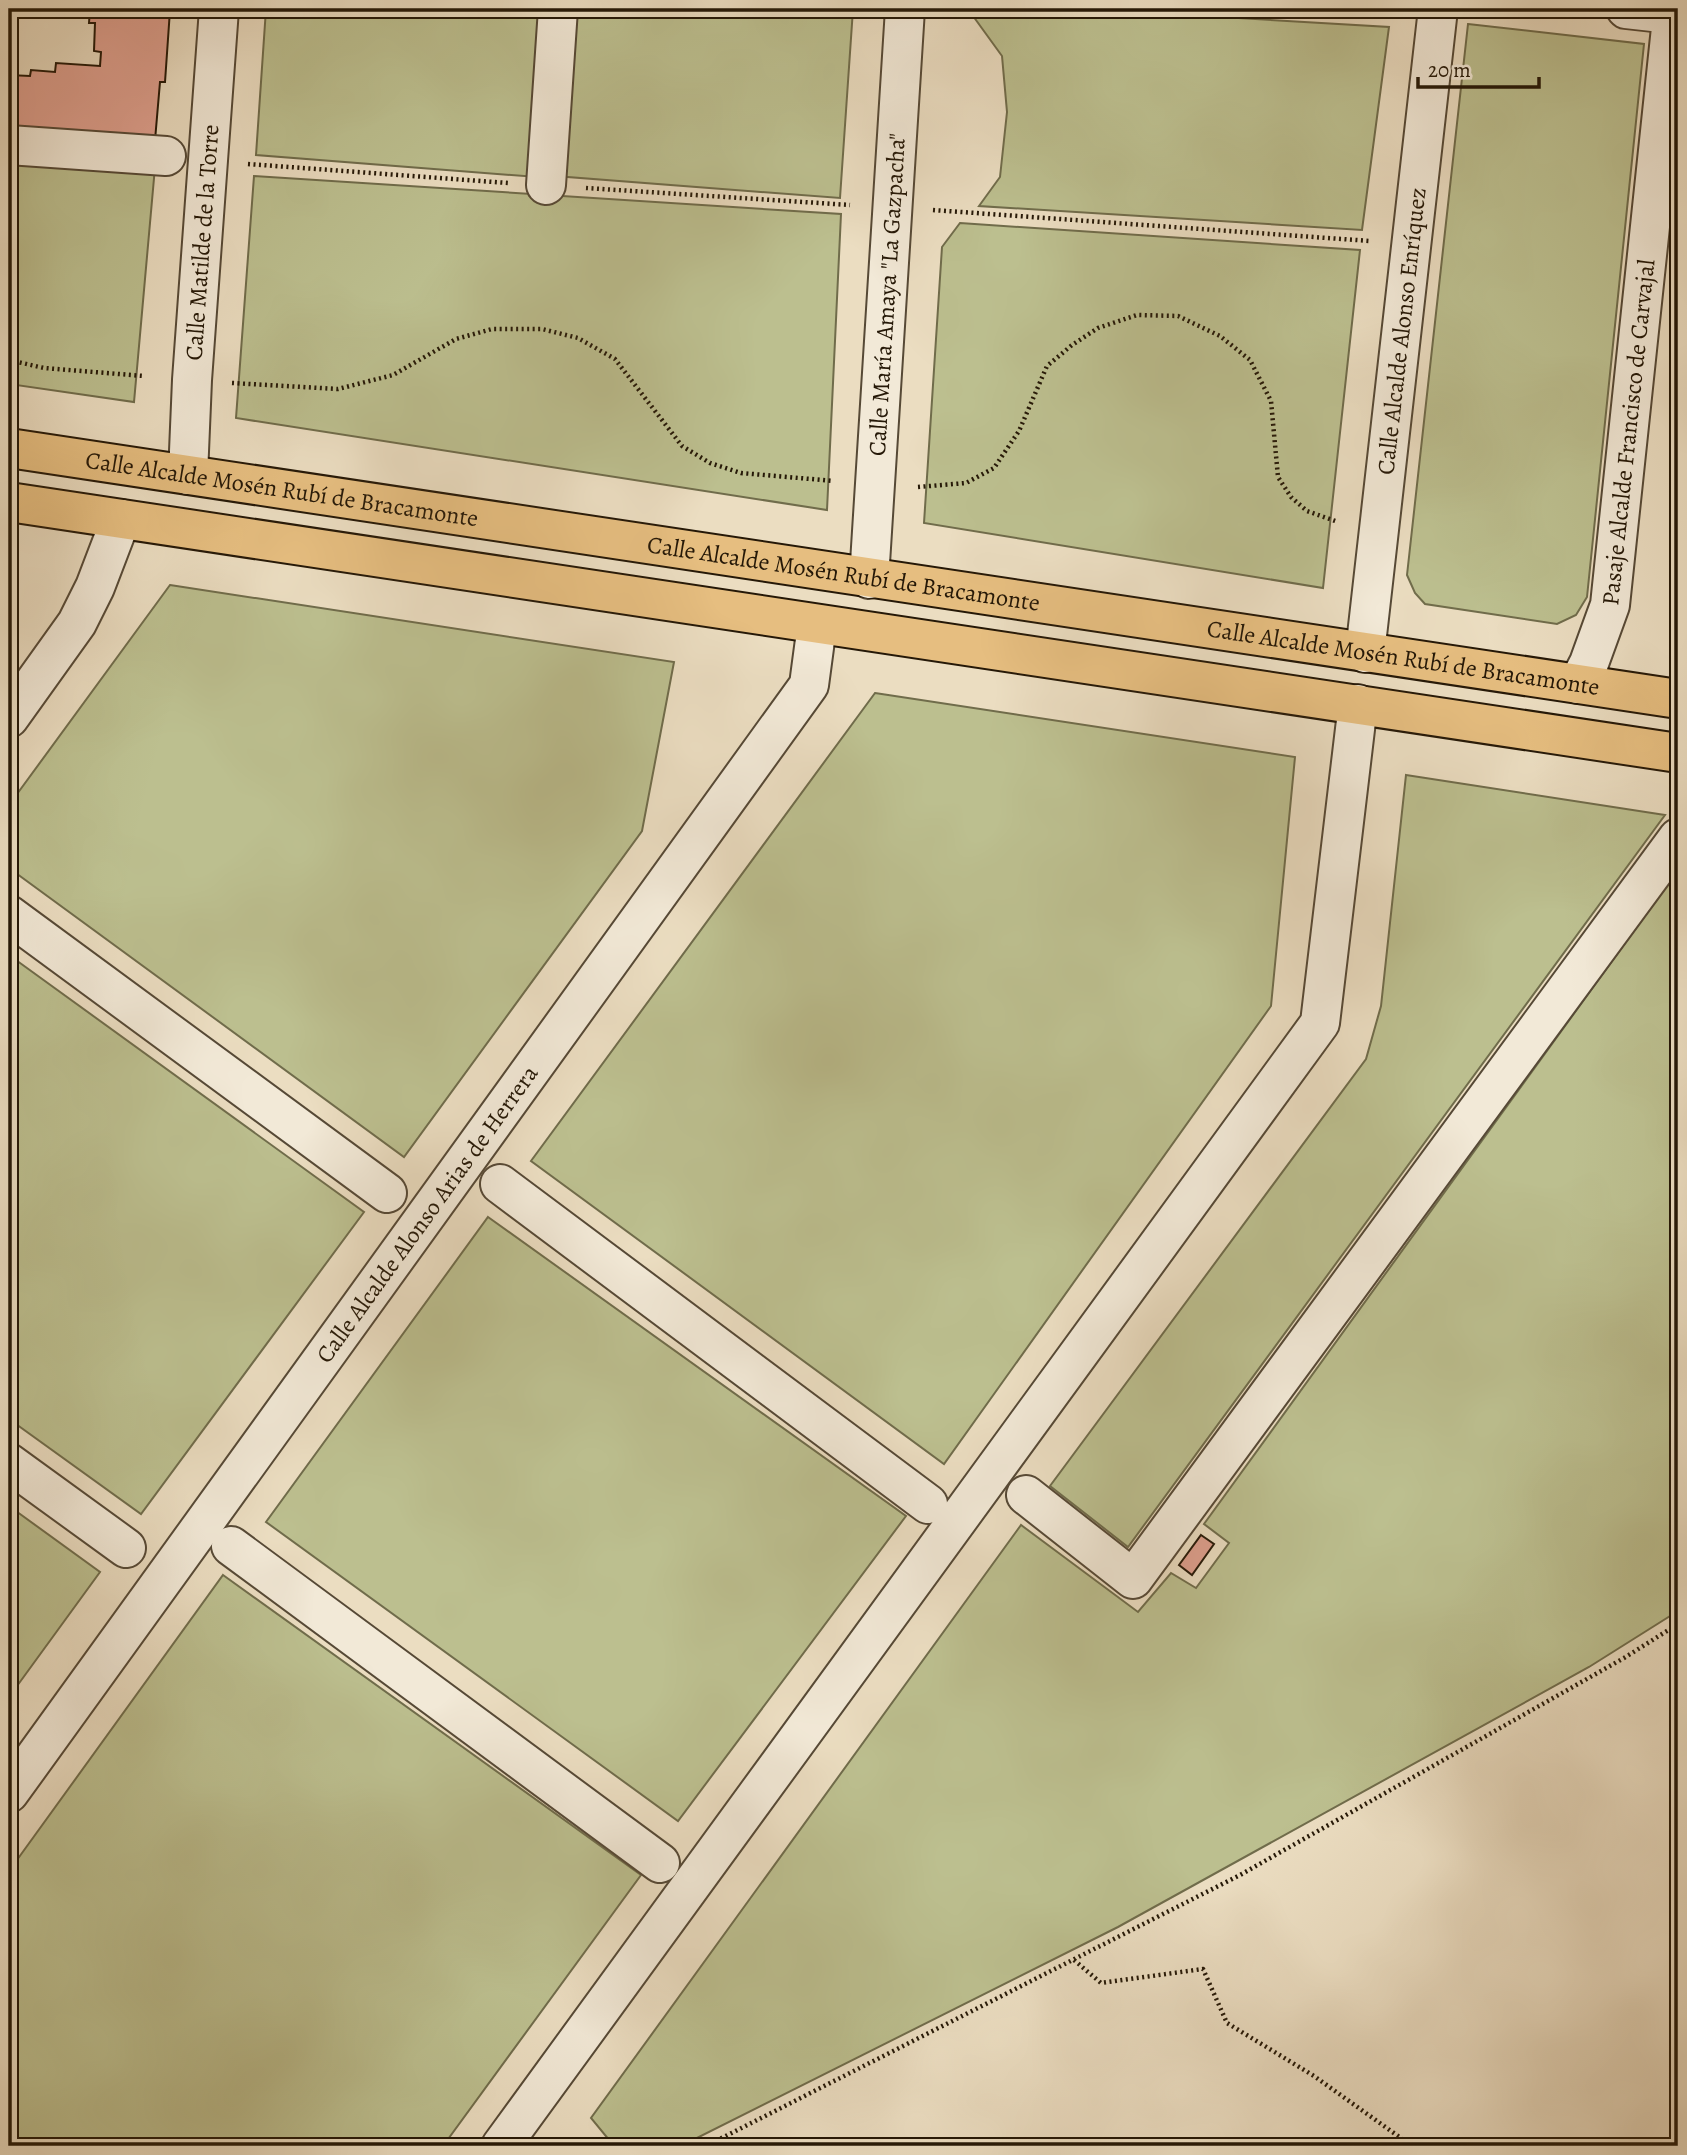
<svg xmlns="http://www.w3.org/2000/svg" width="1687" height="2155" viewBox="0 0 1687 2155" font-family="Alegreya,serif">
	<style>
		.green { fill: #bcbf8f; stroke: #706c4b; stroke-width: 2 }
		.building { fill: #dfa08f; stroke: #251807; stroke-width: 2 }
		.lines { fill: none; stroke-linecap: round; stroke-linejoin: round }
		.minor-casing { stroke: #564936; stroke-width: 42 }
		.major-casing { stroke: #251807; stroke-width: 42 }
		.path { stroke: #251807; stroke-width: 4.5; stroke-dasharray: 2 3.5; stroke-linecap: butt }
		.minor { stroke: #f2e9d7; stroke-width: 38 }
		.major { stroke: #e6be80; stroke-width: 38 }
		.labels { text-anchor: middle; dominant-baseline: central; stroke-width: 7; stroke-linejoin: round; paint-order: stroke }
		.street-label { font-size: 24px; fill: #251807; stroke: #f2e9d7 }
	</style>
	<rect width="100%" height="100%" fill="#ebddc1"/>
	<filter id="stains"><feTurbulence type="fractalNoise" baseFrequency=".00286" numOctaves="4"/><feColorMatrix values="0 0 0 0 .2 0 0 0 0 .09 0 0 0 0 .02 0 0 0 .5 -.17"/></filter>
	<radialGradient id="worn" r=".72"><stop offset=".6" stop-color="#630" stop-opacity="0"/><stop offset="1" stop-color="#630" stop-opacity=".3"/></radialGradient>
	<path class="green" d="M266,9H549L537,177L256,155Z
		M567,9H853L840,198L555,176Z
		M968,9H1087L1389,27L1362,230L979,206L1000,177L1007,112L1002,56Z
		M1468,24L1644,44L1587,597L1576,615L1557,624L1425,604L1415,593L1407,575Z
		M9,156L155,167L134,402L9,384Z
		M254,176L841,214L827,510L236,418Z
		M960,223L1360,250L1323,588L924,523L942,247Z
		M170,585L674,662L642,831L404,1157L9,868V805Z
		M875,693L1295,757L1271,1006L944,1464L531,1161Z
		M1406,775L1665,815L1128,1547L1050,1486L1366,1059L1381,1006Z
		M1678,870V1611L1589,1667L1118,1927L681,2146H614L591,2118L1021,1525L1138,1612L1171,1573L1196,1588L1229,1543L1204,1524Z
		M9,955L364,1212L141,1514L9,1419Z
		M488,1217L906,1516L678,1821L266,1522Z
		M9,1506L100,1572L9,1697Z
		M223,1575L641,1875L443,2146H9V1871Z"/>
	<path class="building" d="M90,9L170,10L165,82H160L154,152L9,142V75L30,76L31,70L55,72L56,63L100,66L101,52L94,51L95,23H89Z
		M1201,1535L1214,1544L1192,1575L1179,1565Z"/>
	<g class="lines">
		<defs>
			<g id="minor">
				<path d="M1626,9L1653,12"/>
				<path d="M9,145L166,156"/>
				<path d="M546,185L558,9"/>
				<path id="s1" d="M188,475L192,380L219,9"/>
				<path id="s2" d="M869,579L905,9"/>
				<path id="s3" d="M1365,653L1438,9"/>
				<path id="s4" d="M1578,684L1589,663L1610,605L1673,9"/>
				<path d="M9,718L77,623L95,587L121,519"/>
				<path d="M9,915L387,1193"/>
				<path d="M500,1184L928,1504"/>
				<path d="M9,1463L126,1548"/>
				<path d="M1026,1495L1133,1579L1678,838"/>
				<path d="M231,1546L660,1863"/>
				<path id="s5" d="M9,1793L809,685L817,625"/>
				<path d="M501,2146L1320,1023L1358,704"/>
			</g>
			<g id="major">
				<path id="s6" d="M9,448L1678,699"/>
				<path d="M9,502L1678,753"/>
			</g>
		</defs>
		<use href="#minor" class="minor-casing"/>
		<use href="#major" class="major-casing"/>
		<path class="path" d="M1295,9L1398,15
			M248,164L508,183
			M586,188L850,205
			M933,210L1370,241
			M9,360L44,368L144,376
			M232,383L338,389L393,375L456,339L492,329H542L578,338L615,359L682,446L710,463L741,473L834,481
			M918,487L966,483L994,468L1019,431L1047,366L1072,345L1098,328L1137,315L1178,316L1220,336L1250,360L1271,401L1278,477L1291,497L1307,511L1338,522
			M1074,1960L1101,1983L1203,1969L1227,2023L1314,2076L1412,2146
			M706,2146L1240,1875L1624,1658L1678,1624"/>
		<use href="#minor" class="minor"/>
		<use href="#major" class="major"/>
	</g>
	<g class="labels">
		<g class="street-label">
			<text stroke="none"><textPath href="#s1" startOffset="233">Calle Matilde de la Torre</textPath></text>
			<text stroke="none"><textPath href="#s2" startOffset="285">Calle María Amaya "La Gazpacha"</textPath></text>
			<text stroke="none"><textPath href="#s3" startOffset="324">Calle Alcalde Alonso Enríquez</textPath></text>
			<text stroke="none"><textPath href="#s4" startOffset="259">Pasaje Alcalde Francisco de Carvajal</textPath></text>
			<text stroke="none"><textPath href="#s6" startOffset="276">Calle Alcalde Mosén Rubí de Bracamonte</textPath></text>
			<text stroke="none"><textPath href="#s6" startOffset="844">Calle Alcalde Mosén Rubí de Bracamonte</textPath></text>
			<text stroke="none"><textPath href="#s6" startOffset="1410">Calle Alcalde Mosén Rubí de Bracamonte</textPath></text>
			<text stroke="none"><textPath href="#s5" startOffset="714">Calle Alcalde Alonso Arias de Herrera</textPath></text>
		</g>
	</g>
	<rect width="1687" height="2155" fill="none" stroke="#ebddc1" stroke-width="35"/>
	<rect x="10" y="10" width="1666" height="2134" fill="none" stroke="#251807" stroke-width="3.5"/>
	<rect x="18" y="18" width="1652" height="2120" fill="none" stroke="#251807" stroke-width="2"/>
	<path d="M1418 77v10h121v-10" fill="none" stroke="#251807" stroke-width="3.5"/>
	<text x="1428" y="77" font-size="21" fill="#251807" stroke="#f2e9d7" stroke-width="5" paint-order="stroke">20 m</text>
	<rect width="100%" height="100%" filter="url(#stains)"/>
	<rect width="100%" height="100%" fill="url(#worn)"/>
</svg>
